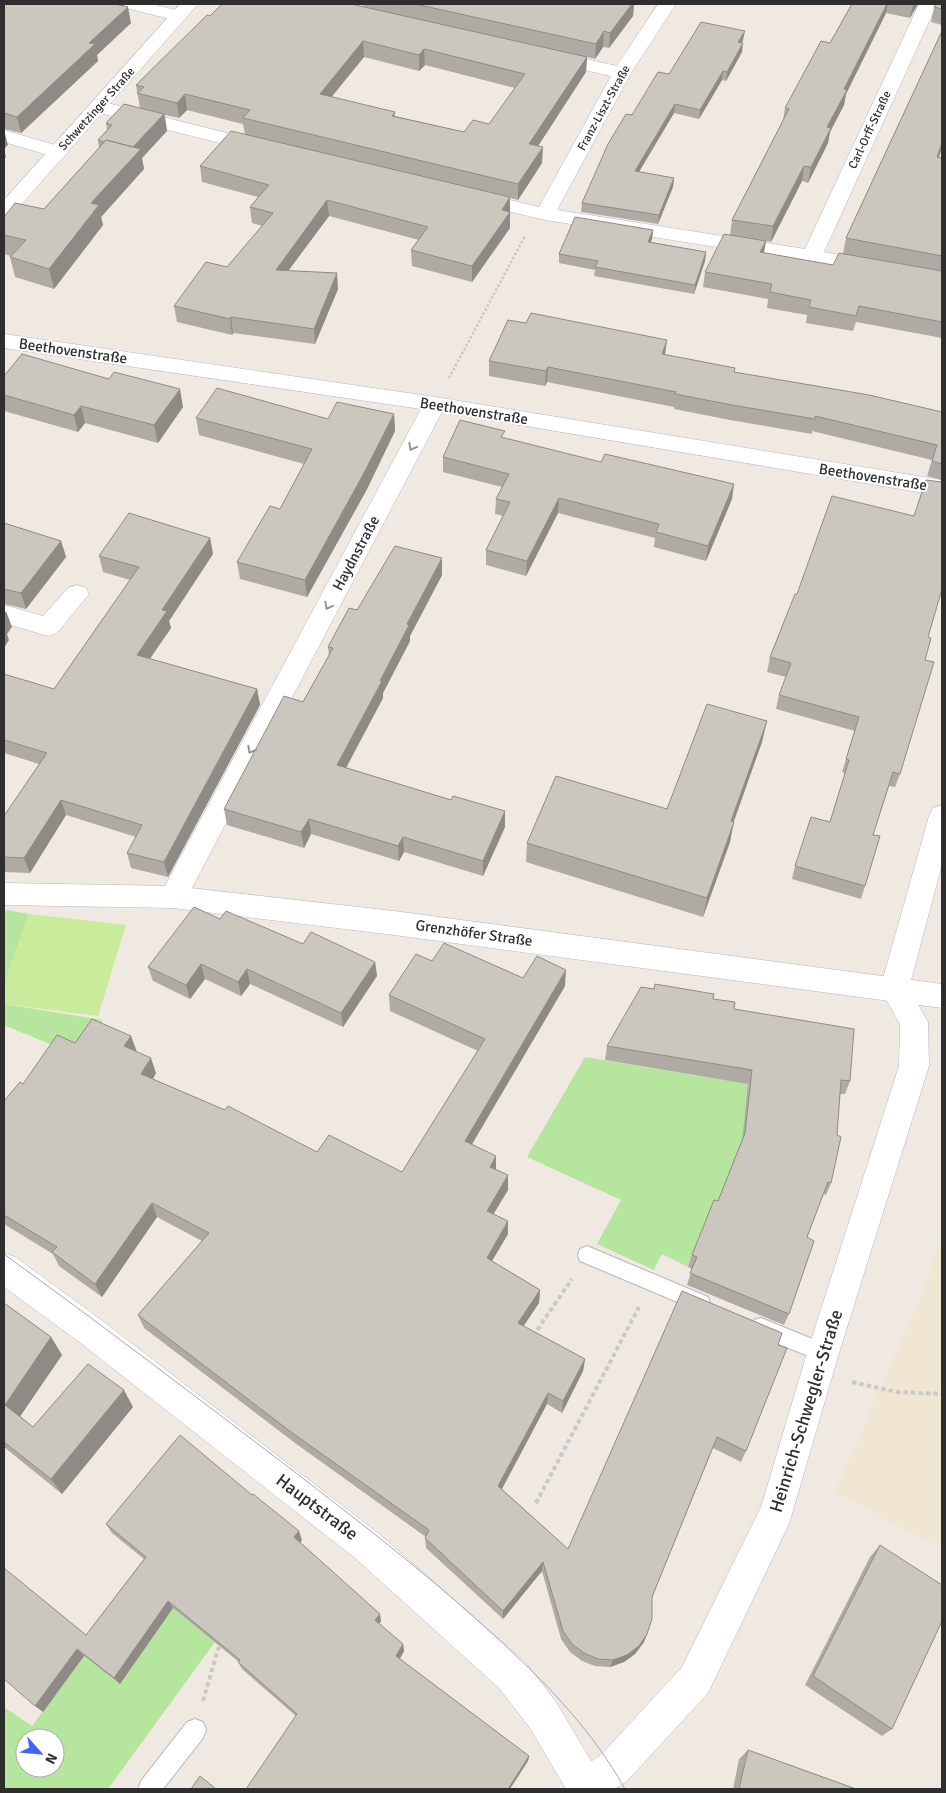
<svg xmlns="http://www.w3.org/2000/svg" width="946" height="1793" viewBox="0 0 946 1793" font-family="Signika,sans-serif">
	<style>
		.education { fill: #f0e6d1 }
		.green { fill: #b6e59e; fill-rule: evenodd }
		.pitch { fill: #c9ec9a }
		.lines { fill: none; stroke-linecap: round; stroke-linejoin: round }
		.lane-casing { stroke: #b4b7c1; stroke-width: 2 }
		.street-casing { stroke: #b4b7c1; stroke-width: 1 }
		.secondary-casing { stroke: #b4b7c1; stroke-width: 1 }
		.path-far1 { stroke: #c9c9c9; stroke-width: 2.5; stroke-dasharray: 2.5 2; stroke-linecap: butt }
		.path { stroke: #c9c9c9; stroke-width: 4; stroke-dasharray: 4.5 3; stroke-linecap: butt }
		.lane { fill: #fff; fill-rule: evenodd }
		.street { fill: #fff; fill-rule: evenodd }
		.secondary { fill: #fff; fill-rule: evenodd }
		.tram { stroke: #a3a6b8; stroke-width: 1 }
		.wall { fill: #afaba4; fill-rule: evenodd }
		.shaded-wall { fill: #8e8b86 }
		.building { fill: #cbc7bf; stroke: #8e8b86; fill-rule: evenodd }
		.oneway { stroke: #969696 }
		.labels { text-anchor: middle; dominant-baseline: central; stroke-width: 4; stroke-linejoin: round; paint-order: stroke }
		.far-street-label { font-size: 12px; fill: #2e2e2e; stroke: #fff }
		.street-label { font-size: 15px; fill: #2e2e2e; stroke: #fff }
		.near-street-label { font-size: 18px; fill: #2e2e2e; stroke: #fff }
	</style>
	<rect width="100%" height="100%" fill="#efe9e1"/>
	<path class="education" d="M942,1229V1549L835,1492L926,1284Z"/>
	<path class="green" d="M6,910L29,914L4,985V918Z
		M4,1004L103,1020L76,1055L4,1025Z
		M585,1057L724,1080L749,1079L742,1146L714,1214L710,1212L688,1267L662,1254L654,1270L597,1244L621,1200L527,1157Z
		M173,1608L215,1642L108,1789H4V1707L32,1726L84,1656L120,1684ZM25,1738H55V1768H25Z"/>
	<path class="pitch" d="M29,914L126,925L98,1016L4,1004V985Z"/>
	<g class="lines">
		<defs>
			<path id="lane" d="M587,1246L708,1297L710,1303L708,1309L701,1312L580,1261L578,1255L580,1249Z
				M761,1318L830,1346L833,1353L830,1360L823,1362L754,1334L751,1327L754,1320Z
				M195,1719L203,1722L206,1730L203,1738L163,1789H138L141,1781L187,1722Z"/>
			<path id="street" d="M123,4H152L184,12L187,16L184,20L178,21L126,8Z
				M658,4H676L631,73L557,210L805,249L919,4H937L824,252L942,274V286L812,262L545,220L465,201L462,197L465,193L472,191L539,207L611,76L544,61L541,57L544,53L550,51L617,66Z
				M99,101L267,143L270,147L267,151L260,153L92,111L90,107L92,103Z
				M4,130L65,148L68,152L65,156L58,158L4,142Z
				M4,334L435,397L942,480V496L442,412L183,905L173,908L163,905L159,897L421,409L4,348Z
				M77,585L86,588L89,594L57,633L48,636L4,623V605L43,616L68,588Z
				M942,805V864L909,988L928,1022L929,1066L839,1353L789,1524L708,1693L627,1781L614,1789H569L567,1786L573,1773L601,1755L682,1667L761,1507L807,1353L899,1066L900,1024L880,989L929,816L933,808Z"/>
			<path id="secondary" d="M180,4H198L11,216L4,218V200Z
				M4,883L173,886L394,911L942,984V1008L394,935L173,908L4,905Z
				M4,1253L15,1257L100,1319L379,1534L525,1662L556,1702L600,1776L606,1789H566L530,1728L499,1688L447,1641L355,1558L78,1341L4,1287Z"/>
		</defs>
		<use href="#lane" class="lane-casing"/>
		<use href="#street" class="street-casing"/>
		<use href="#secondary" class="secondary-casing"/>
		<path class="path-far1" d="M449,378L525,236"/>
		<path class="path" d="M533,1336L572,1279
			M852,1382L897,1392L942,1394
			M536,1503L639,1307
			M203,1701L218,1649L222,1644"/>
		<use href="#lane" class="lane"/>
		<use href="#street" class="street"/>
		<use href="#secondary" class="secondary"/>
		<path class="tram" d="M4,1254C102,1325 199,1399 296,1473C357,1520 418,1567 476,1619C533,1670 587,1721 625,1789"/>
	</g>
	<path class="wall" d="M4,4H122L131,23L97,55L98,61L21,133L4,129Z
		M361,4H634L633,16L609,48L603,47L595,59L587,57L586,72L538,146L542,163L518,200L510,198V228L472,282L412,266L411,250L419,240L329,216L288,271L338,289L315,344L233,333L232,335L177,322L174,306L227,267L262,226L252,223L250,207L258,197L202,182L200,166L245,134L243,124L187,110L179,118L165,115L167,131L142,158L144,169L101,217L103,225L54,289L15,277L10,257L11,256L4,254V217L44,209L99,148L98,140L107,130L106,123L140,108L136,85L210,16L365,7ZM364,57L419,71L425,65L515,88L489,124L464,132L395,116V112L331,97Z
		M848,4H918L910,18L886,13L846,94L844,105L830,132L828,143L808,183L802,181L771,242L766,241L764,253L833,265L843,254L846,238L942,31V148L939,157L942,158V338L856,322L853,331L806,323L807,315L767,308L768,299L703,287L705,272L730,235L732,220L783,120L785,108L830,43L851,5Z
		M942,4V25L931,22L934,7Z
		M743,40L742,43V52L726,81L722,80L699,119L674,113L639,172L674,178L673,187L658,224L581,212L582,203L632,115L669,74Z
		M653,230L652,239L651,242L706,252L705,261L694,294L594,276L595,270L559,263V254Z
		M665,355L734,372L942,412V480L927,476L932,460L812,431V434L730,420L674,409V407L547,382L545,386L489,376V361Z
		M4,376L183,407L158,443L85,423L78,432L4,411Z
		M394,414L395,431L366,491L307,597L240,579L237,562L280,509L304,464L199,435L196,418L328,419Z
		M505,438L732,499L706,561L654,547L655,538L558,513L526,576L486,565V550L503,516L495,514L496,499L502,487L443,472V457Z
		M914,516L928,637L925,660L900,774L895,787L889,786L873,835L865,886L861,899L792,879L795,866L830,822L845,773L842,772L855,731L776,709L779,695L786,677L767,672L770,657L797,594Z
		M4,523L61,541L66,557L26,609L4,604Z
		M210,538L213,554L169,621L171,628L150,659L257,689L260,705L168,877L131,868L127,853L136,837L66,815L30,873L4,872V816L39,764L4,753V675L54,689L130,580L103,572L99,556Z
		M442,575L410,636V641L383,693V698L346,768L451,800L505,811V827L483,876L404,852L399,861L311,834L304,848L227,825L224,809L303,702L329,657L328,647L357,610Z
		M762,742L733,822L730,842L703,917L526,862L527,843L667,809Z
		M220,919L303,944L375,962L377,976L343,1027L250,984L241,996L205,979L190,999L153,981L148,967Z
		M432,961L565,986L472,1144L496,1170L508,1190L493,1214L508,1234L492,1261L540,1290L539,1303L523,1326L585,1359L583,1371L562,1413L547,1404L502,1489L568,1549L778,1345L746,1451L741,1462L713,1448L652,1597L647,1634L644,1642L635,1654L624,1662L610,1667L595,1666L582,1661L570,1652L561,1639L542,1571L503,1619L426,1548L425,1538L426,1537L295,1443L144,1328L138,1315L202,1241L157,1217L102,1297L59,1266L53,1254L4,1224V1101L23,1084L75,1043L137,1052L156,1073L153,1079L317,1152L402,1172L478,1051L390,1011L389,995Z
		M713,999L734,1009L850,1081L845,1094H840L831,1183L826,1195L823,1194L807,1237L789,1314L784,1325L687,1285L692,1269L688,1267L692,1255L718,1201L742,1142L748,1084L605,1060L607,1046Z
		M4,1303L51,1337L62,1355L20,1416L33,1427L133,1407L62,1494L4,1447Z
		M106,1524L302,1540L300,1542L381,1621L379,1624L403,1644L404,1651L400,1659L529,1756L528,1761L296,1716L242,1669L238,1662H239L173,1608L120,1684L84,1656L43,1712L86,1635L144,1559L112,1533Z
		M880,1545L892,1729L882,1736L805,1685L870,1557Z
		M748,1750L856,1789H733L739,1759Z"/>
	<path class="shaded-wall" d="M632,4H634L633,16L609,48L610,33Z
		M887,4H888L886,13L846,94L844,105L830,132L828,143L808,183L811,167L844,89Z
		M913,4H918L910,18Z
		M128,7L131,23L97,55L98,61L21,133L17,117L89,43Z
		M604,31L603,47L595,59L596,44Z
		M745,31L743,40L737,51L738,42Z
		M363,41L364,57L321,110L320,94Z
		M743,43L742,52L726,81L727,72Z
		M424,49L425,65L419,71V55Z
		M587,57L586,72L529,160V144Z
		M723,71L722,80L699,119L700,110Z
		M185,94L187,110L179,118L177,103Z
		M675,104L674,113L634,180L635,171Z
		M164,114L167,131L142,158L144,169L101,217L103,225L54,289L49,269L91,203L131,149Z
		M4,130L8,145L4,149Z
		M942,143V148L933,172L937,157Z
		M543,147L542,163L518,200V184Z
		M4,150L6,157L4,160Z
		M804,166L802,181L771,242L773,226Z
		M674,178L673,187L658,224L659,215Z
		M510,197V228L472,282V266L502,210Z
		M327,200L329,216L277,286L276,270Z
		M653,230L652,239L647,251L648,242Z
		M766,241L763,256L760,252Z
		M706,252L705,261L694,294L695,285Z
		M337,273L338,289L315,344L314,329Z
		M231,317L233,333L232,335L230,319Z
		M667,340L665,355L662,354Z
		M548,367L547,382L545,386L546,371Z
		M180,389L183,407L158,443L154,425Z
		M81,406L85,423L78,432L74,415Z
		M394,414L395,431L366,491L307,597L305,580Z
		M734,484L732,499L706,561L708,546Z
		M559,498L558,513L526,576L527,561Z
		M210,538L213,554L169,621L171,628L141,671L137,655L162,610Z
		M61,541L66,557L26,609L21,593Z
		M442,558V575L410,636V641L383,693V698L339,781L337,765L380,681L407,624Z
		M6,611L12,627L7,634L9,640L4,648V615Z
		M257,689L260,705L168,877L164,862Z
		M767,721L762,742L727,841L731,821Z
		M61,800L66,815L30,873L24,858Z
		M505,811V827L483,876V861Z
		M309,819L311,834L304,848L301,832Z
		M734,822L730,842L703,917L707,898Z
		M403,837L404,852L399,861L398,846Z
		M375,962L377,976L343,1027L341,1013Z
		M201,964L205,979L190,999L186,985Z
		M247,969L250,984L241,996L238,982Z
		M566,970L565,986L465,1156V1141Z
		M131,1036L137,1052L124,1046Z
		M151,1058L156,1073L146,1090L141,1074Z
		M496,1156V1170L490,1167Z
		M508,1175V1190L487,1225V1211Z
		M152,1203L157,1217L102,1297L95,1284Z
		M508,1221V1234L486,1271L487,1258Z
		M540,1290L539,1303L517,1336L518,1323Z
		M51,1337L62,1355L17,1421L5,1405Z
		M585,1359L583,1371L562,1413L563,1401Z
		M124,1390L133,1407L62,1494L51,1479Z
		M548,1393L547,1404L498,1496V1486Z
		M299,1531L302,1540L297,1546L294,1537Z
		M543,1562L542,1571L503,1619V1611Z
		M168,1601L173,1608L120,1684L114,1678Z
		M380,1614L381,1621L377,1627L375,1620Z
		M647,1634L644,1642L635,1654L624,1662L610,1667L613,1660Z
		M403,1644L404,1651L397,1663L396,1656Z
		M77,1649L84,1656L43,1712L35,1706Z
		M529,1756L528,1761L510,1789H508Z"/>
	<path class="building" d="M4,4H115L128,7L89,43L95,44L17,117L4,113Z
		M222,4H351L587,57L529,144L543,147L518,184L243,118L250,110L185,94L177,103L137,93L144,87L136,85L207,15L210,16ZM363,41L419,55L424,49L525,74L489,124L473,120L464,132L392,116L395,112L320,94Z
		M415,4H632L610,33L604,31L596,44Z
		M852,4H887L844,89L847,90L827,127L831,128L811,167L804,166L773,226L732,220L789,109L785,108L821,41L830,43Z
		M936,4H942V9L934,7Z
		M701,22L745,31L738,42L743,43L727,72L723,71L700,110L675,104L635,171L674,178L659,215L582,203L608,144L626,114L632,115L658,72L669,74Z
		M942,31V143L937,157L942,158V256L846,238Z
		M124,104L164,114L133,147L106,140L104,142L98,140L112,125L106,123Z
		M231,131L510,197L502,210L510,212L472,266L411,250L428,227L327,200L276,270L337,273L314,329L231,317L230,319L174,306L206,262L227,267L273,213L250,207L269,185L200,166Z
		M106,140L141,149L91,203L99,205L49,269L10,257L26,240L4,235V217L15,203L44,209Z
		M575,217L653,230L648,242L706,252L695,285L595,267L598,261L559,254Z
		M724,234L766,241L760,252L833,265L839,253L942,271V322L859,306L856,316L809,307L811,300L770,292L772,284L705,272Z
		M531,313L667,340L662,354L735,368L734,372L869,395L942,412V464L932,461L937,445L815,416V419L732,405L675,394L676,392L548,367L546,371L489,361L508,320L526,323Z
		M22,354L109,379L114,372L180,389L154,425L81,406L74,415L4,395V376Z
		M217,388L328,419L337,402L394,414L364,473L305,580L237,562L270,506L280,509L312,449L196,418Z
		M460,420L505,431L501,437L601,462L605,454L734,484L708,546L656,532L659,524L559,498L527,561L486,550L510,502L496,499L509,474L443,457Z
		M926,480L942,482V589L928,637L931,638L925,660L934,662L900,774L893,772L873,835L880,836L865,886L795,866L811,817L830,822L849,760L846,759L859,717L779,695L791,663L770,657L795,594H797L832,496L914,516Z
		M129,513L210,538L162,610L167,611L137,655L257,689L164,862L127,853L142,825L61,800L24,858L4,857V816L47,753L4,740V674L54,689L139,567L99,556Z
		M4,523L61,541L21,593L4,589Z
		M395,546L442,558L407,624L409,625L380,681H382L337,765L451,800L453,796L505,811L483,861L403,837L398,846L309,819L301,832L224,809L284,696L303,702L333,648L328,647L349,608L357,610Z
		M707,704L767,721L731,821L734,822L707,898L527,843L556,776L667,809Z
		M194,907L220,919L226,911L303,944L311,932L375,962L341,1013L247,969L238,982L201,964L186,985L148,967Z
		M444,943L523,978L537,956L566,970L465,1141L496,1156L490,1167L508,1175L487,1211L508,1221L487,1258L540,1290L518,1323L585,1359L563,1401L548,1393L498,1486L568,1549L682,1291L782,1333L778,1345L787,1348L746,1451L717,1437L652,1597V1619L647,1634L639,1646L627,1655L613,1660L598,1659L584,1653L572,1644L563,1631L543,1562L503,1611L425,1538L429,1530L291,1432L138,1315L209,1233L152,1203L95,1284L52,1252L57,1247L4,1215V1101L20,1082L23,1084L57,1035L75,1043L92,1019L131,1036L124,1046L151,1058L141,1074L225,1110L228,1106L317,1152L329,1135L402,1172L485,1039L389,995L416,954L432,961Z
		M655,984L714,994L713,999L735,1002L734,1009L854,1029L850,1081L841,1080L837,1135L841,1137L831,1183L828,1182L807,1237L814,1241L789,1314L690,1273L697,1257L692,1255L714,1200L718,1201L745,1133L752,1070L607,1046L641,987L654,989Z
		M4,1303L51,1337L5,1405L33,1427L88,1364L124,1390L51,1479L4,1442Z
		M180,1435L252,1495L253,1494L299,1531L294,1537L380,1614L375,1620L403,1644L396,1656L529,1756L508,1789H246L297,1714L238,1662L240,1660L168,1601L114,1678L77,1649L35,1706L4,1679V1568L86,1635L146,1557L106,1524Z
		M880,1545L942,1585V1621L892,1729L813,1676Z
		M748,1750L856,1789H739Z
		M200,1776L216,1789H191Z"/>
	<defs><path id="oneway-chevron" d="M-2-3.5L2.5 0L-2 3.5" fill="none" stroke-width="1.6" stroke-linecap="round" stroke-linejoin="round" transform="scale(1.25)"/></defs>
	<g class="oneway">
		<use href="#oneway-chevron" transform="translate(412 447) rotate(118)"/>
		<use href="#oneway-chevron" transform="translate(328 606) rotate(118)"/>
		<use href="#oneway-chevron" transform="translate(251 750) rotate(118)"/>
	</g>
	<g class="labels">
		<g class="far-street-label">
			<text transform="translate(604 108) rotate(-61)">Franz-Liszt-Straße</text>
			<text transform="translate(97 109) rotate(-48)">Schwetzinger Straße</text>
			<text transform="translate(870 130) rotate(-65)">Carl-Orff-Straße</text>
		</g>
		<g class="street-label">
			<text transform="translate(73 351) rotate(8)">Beethovenstraße</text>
			<text transform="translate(474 411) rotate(9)">Beethovenstraße</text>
			<text transform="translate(873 477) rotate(9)">Beethovenstraße</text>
			<text transform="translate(356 553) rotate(-62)">Haydnstraße</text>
			<text transform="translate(474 933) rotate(8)">Grenzhöfer Straße</text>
		</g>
		<g class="near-street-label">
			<text transform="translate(806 1411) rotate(-73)">Heinrich-Schwegler-Straße</text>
			<text transform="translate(317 1507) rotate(37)">Hauptstraße</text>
		</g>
	</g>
	<rect width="946" height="1793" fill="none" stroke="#2e2e2e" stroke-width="10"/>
	<g transform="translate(40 1753) rotate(117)"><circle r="24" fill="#ffffff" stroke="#ababab"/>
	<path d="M0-4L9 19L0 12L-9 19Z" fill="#4264fb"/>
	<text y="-8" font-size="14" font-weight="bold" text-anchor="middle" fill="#2e2e2e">N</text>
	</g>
</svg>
